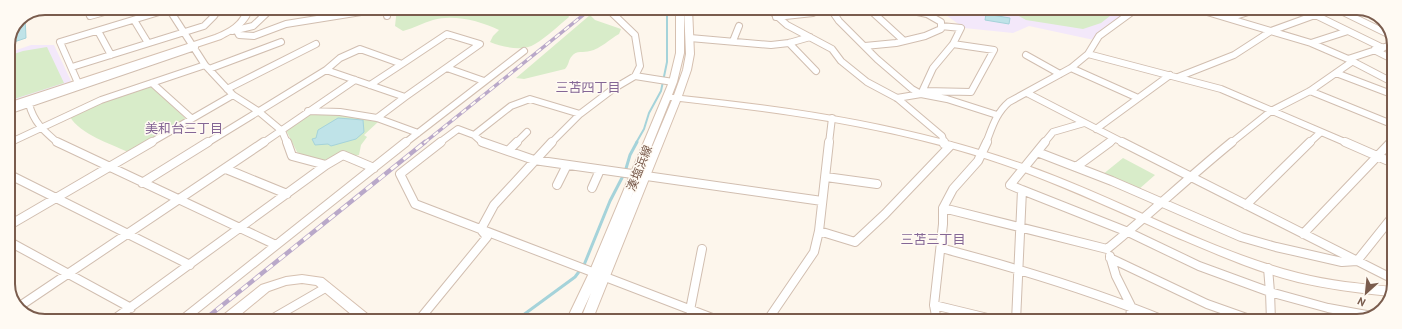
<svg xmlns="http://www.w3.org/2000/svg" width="1402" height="329" viewBox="0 0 1402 329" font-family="'PT Sans','Noto Sans JP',sans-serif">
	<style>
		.education { fill: #f3e8fa }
		.green { fill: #d8ecc9 }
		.water { fill: #bfe3e8; stroke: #a5d3da }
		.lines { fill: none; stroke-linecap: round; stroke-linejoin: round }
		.stream-far1 { stroke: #a5d3da; stroke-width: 2 }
		.stream { stroke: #a5d3da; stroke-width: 3 }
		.street-far1-casing { stroke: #d1beb0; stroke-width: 8 }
		.street-casing { stroke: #d1beb0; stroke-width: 10 }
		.secondary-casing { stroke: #d6c0b0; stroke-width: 2 }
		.street-far1 { stroke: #fff; stroke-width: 6 }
		.street { stroke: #fff; stroke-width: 8 }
		.secondary { fill: #fff; fill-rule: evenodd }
		.rail-far1-casing { stroke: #b9a8c9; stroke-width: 3.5 }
		.rail-casing { stroke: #b9a8c9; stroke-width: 4.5 }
		.rail-far1 { stroke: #fffaf3; stroke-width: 2; stroke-dasharray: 6; stroke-linecap: butt }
		.rail { stroke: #fffaf3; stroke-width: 3; stroke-dasharray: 8; stroke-linecap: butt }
		.labels { text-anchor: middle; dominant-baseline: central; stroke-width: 3; stroke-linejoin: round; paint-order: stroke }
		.street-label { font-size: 12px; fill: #7a5c4d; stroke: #fffaf3 }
		.neighbourhood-label { font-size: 13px; fill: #846695; stroke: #fffaf3 }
		.rim { fill: none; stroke: #7a5c4d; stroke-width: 2 }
	</style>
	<rect width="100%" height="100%" fill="#fdf6ec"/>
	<path class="education" d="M933,9H1131L1094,40L1029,26L1013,33L964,28L939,10Z
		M31,45H54L72,83L8,104V53Z"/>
	<path class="green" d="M397,8H560L566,11L569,17C558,26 547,37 535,44C523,52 502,47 490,42L493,36L499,30C480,21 454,14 433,20C423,23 414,28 403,31L395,26Z
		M1016,9H1119L1101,23L1083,29L1026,20L1015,14Z
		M590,15L595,20L621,29L619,34C610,39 600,49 590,51C584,53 576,50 572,56C568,60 570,63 565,69L524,79L516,78Z
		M47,47L64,83L8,101V56L23,51Z
		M150,85L186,119L128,152C111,144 80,134 70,117L94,105Z
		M309,114C333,114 356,114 378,122L364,135L367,137L361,145L359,155L327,162L305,156L297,152L286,130Z
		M1123,158L1155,175L1138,190L1102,175Z"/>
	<path class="water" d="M986,14L1010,18L1009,24L985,20Z
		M25,16L26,38L8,44L19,19Z
		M338,118L363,120L364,132L356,139L331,146L328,144L315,145L312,139L316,138L318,130Z"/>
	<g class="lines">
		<path class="stream-far1" d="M636,143L644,129L649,113L661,91L667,62V8"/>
		<path class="stream" d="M515,321L575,277L584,265L610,201L625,172L630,155L637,142"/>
		<defs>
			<path id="street-far1" d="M87,8L90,16L119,8
				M768,8L787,25L832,49L841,61L867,82L897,98L942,136L944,143
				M830,8L839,21L877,59L912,89L921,94L947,99L997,115
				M868,8L903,40
				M1197,9L1311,43L1348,59L1394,83
				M1303,9L1383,48
				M1337,9L1392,36
				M213,14L233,8
				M776,17L813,13L810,8
				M1229,18L1258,9
				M134,20L148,43
				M98,31L111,55
				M232,31L253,26L272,8
				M237,31L239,35L254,36L286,24L386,8L387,16
				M447,34L480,44L405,97L326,70L340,58L360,49L402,64Z
				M690,38L771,45L789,43L810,37
				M733,41L739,26
				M789,43L816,71
				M1311,43L1348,31
				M865,46L896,43L925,36L941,29V22L927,14L898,8
				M1374,50L1394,60
				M1088,54L1221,89L1347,143
				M1026,55L1060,74
				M1348,59L1394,44
				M72,67L204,26L214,16L208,8
				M447,68L484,81
				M1071,68L1138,98
				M209,69L281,42
				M1336,73L1394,95
				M635,76L673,82
				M1178,77L1234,55L1271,31L1315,15
				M78,83L60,42L169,9L205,65L233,95L258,111L282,131L287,143
				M152,83L191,118
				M370,85L402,64
				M227,89L316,44
				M925,91L971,92L994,50L953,44
				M1310,91L1394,125
				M1027,93L1124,143
				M921,94L933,68L953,44L961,28L941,26
				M897,98L921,94
				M29,104C34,123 44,131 58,143
				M8,111L195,47
				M308,111L340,112L377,118L418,133
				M377,118L405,97
				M1096,129L1170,75
				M474,135L511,106L530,99L580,114
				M9,143L101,100L205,65
				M150,143L233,95
				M207,143L326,70
				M263,143L355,80
				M405,143L524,51
				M439,143L458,129L474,135L483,143
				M516,143L527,132
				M551,143L580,114L613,89L635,76L640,66L635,35L609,10L610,8
				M829,143L832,118
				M986,143C992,128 996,113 1009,102L1071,68L1088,54L1099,36L1136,9
				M1044,143L1053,132L1084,123
				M1109,143L1115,139
				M1231,143L1271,111L1310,91L1353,61
				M1309,143L1321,132
				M1390,143L1394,139"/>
			<path id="street" d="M57,142L276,245
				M287,142L292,156L326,165
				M441,142L400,174L415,204L720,321
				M482,142L534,160L822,201
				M944,142V144
				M1122,142L1393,279
				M1345,142L1393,163
				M8,144L11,142
				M508,151L517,142
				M1037,152L1112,181L1241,237L1276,247L1342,262L1357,261L1393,216
				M1076,167L1110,142
				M226,169L287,194
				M8,174L190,265
				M826,177L877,184
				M142,183L208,142
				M557,185L567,165
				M592,188L600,170
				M1022,190L1128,232L1199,266L1270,292L1271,321
				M1246,205L1310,142
				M943,208L1107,249
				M8,226L152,142
				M481,229L494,205L552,142
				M819,231L855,242L885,214L950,146
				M1303,234L1391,142
				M8,241L131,308
				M941,248C1017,268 1093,291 1166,321
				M1107,249C1150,214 1189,177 1232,142
				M1110,256L1116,276L1131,306L1130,321
				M1110,258L1207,304L1255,321
				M1268,268L1270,292L1328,308L1372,316
				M934,305L1000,321
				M17,308L264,142
				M690,310L702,249
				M113,320L326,165L343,155L374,168
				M182,320L406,142
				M270,320L327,287
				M419,320L487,237L482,231
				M767,321L814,252L819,231L829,142
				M937,321L934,305L943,224V208L953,189L978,161L987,142
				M1016,321L1022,190L1010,185L1045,142"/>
			<path id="secondary" d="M244,8H252C250,24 234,32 221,39L8,109V103L215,35C227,30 242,23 244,8Z
				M676,8H684V53L677,82L672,95H674L683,70L686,54L684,8H692L694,54L691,70L682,96C800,108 916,126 1028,166C1119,198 1204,249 1298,273C1329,281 1361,284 1393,287V292L1390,296C1359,293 1329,289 1298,282C1257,272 1216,254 1176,237C1125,214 1075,191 1022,171C912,130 796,114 680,101L592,321H580L591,293L578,321H566L589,273L669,82L676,53ZM670,100H672L630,200Z
				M302,275L323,278L370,316L372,320H358L316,285L302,283L286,285L269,291L234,320H220L222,316L261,285L286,277Z"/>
		</defs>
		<use href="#street-far1" class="street-far1-casing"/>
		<use href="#street" class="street-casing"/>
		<use href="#secondary" class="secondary-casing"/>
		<use href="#street-far1" class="street-far1"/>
		<use href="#street" class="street"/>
		<use href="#secondary" class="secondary"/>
		<defs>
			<path id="rail-far1" d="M424,143L592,8"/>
			<path id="rail" d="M204,320L425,142"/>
		</defs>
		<use href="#rail-far1" class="rail-far1-casing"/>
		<use href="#rail" class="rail-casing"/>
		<use href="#rail-far1" class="rail-far1"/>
		<use href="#rail" class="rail"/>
	</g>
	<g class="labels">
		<g class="street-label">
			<text transform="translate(639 168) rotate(-68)">湊塩浜線</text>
		</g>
		<g class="neighbourhood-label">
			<text x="588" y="87">三苫四丁目</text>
			<text x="184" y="128">美和台三丁目</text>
			<text x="933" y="239">三苫三丁目</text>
		</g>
	</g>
	<path d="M0 0H1402V329H0ZM45 15H1357A30 30 0 0 1 1387 45V284A30 30 0 0 1 1357 314H45A30 30 0 0 1 15 284V45A30 30 0 0 1 45 15Z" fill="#fffaf3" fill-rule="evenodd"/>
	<path class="rim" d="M45 15H1357A30 30 0 0 1 1387 45V284A30 30 0 0 1 1357 314H45A30 30 0 0 1 15 284V45A30 30 0 0 1 45 15Z"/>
	<g transform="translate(1366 293) rotate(207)" stroke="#fffaf3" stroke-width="3" paint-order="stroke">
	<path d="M0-3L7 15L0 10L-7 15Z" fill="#7a5c4d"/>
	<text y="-6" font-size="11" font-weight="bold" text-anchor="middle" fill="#7a5c4d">N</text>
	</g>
</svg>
